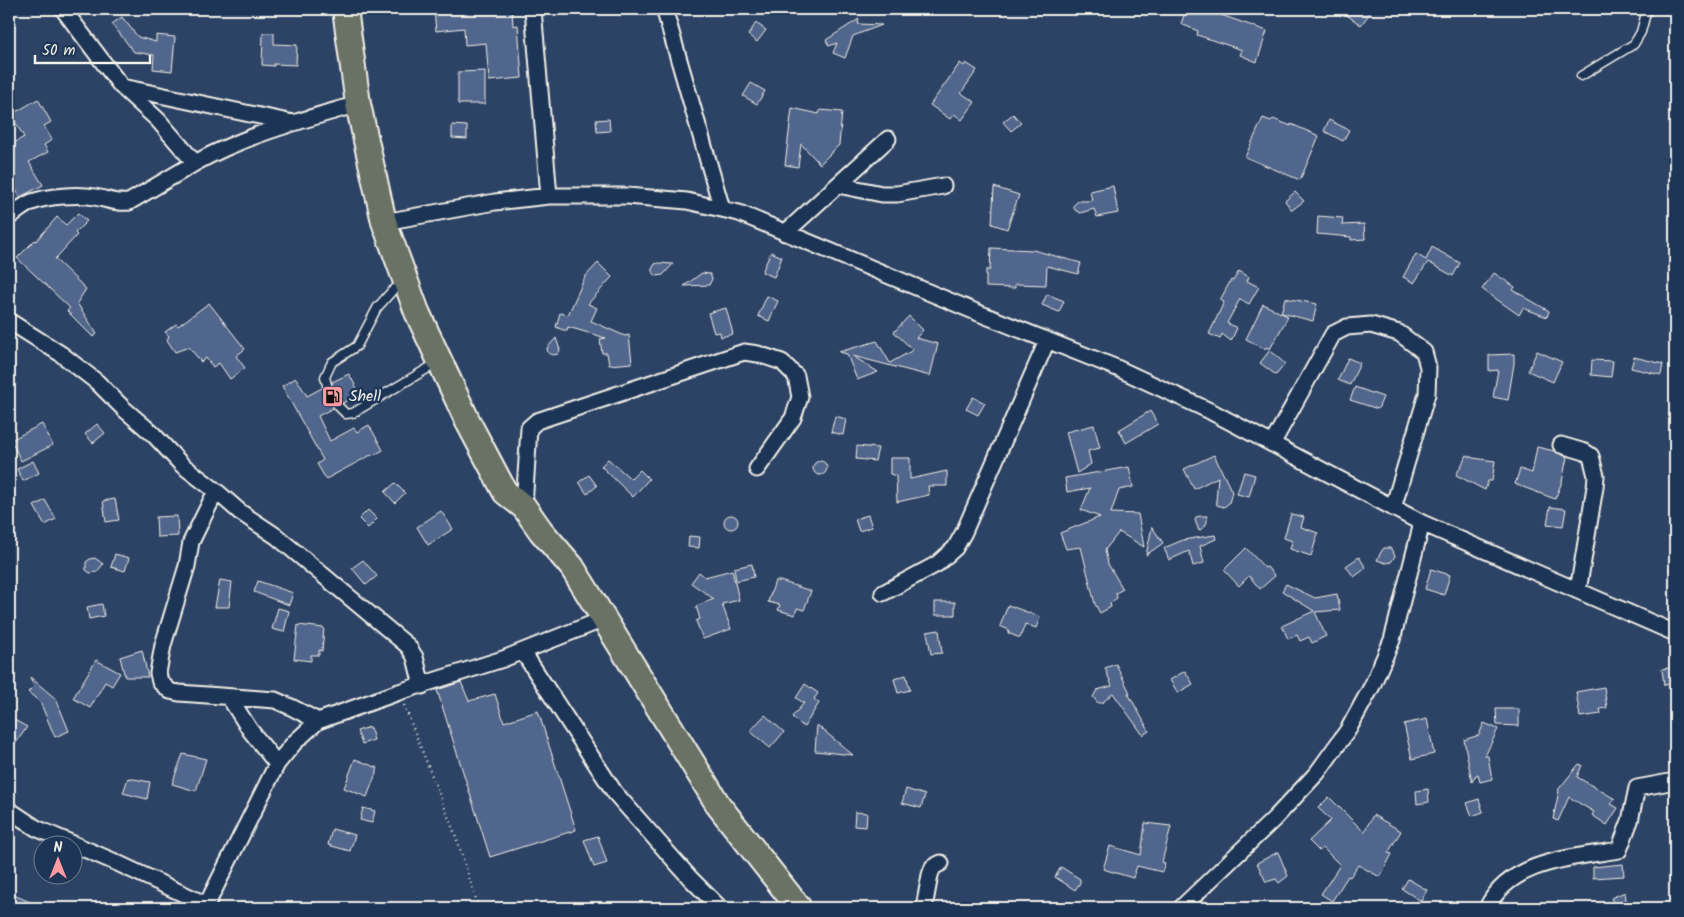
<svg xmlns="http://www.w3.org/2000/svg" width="1684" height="917" viewBox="0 0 1684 917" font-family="Kalam,sans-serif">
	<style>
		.building { fill: #51668c; stroke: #f4f1e8 }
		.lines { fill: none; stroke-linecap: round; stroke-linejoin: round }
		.lane-casing { stroke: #f4f1e8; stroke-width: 11 }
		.street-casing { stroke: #f4f1e8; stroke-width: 19 }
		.primary-casing { stroke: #f4f1e8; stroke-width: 28 }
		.path { stroke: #f4f1e8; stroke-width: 2.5; stroke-dasharray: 1 4; stroke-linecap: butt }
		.lane { stroke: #1d3557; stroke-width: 8 }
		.street { stroke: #1d3557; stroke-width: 15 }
		.primary { stroke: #6a7266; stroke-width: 24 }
		.labels { text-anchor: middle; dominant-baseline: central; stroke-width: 5; stroke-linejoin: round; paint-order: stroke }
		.poi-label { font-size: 16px; fill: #f4f1e8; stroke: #1d3557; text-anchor: start }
	</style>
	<rect width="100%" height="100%" fill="#2c4366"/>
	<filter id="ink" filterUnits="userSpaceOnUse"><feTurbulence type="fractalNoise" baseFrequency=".02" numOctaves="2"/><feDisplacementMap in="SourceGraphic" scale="10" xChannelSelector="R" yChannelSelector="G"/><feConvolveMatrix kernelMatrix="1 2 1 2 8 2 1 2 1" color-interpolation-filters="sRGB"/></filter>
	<g filter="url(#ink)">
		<path class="building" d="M434,9H512L513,26L518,25L522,78L489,81L486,43L465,45L464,28L436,31Z
			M1190,9H1204L1267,31L1257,62L1240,55L1242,50L1197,35L1198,31L1181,24L1185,12L1188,14Z
			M1338,9H1373L1361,25Z
			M122,17L138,37L156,42V35L175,37L172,71L153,69L154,55L134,52L112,24Z
			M859,19L858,24L882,25L853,36L845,58L833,53L837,43L829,46L826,40Z
			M756,23L766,30L757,42L748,35Z
			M263,33H274V44L297,45L296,65L274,64V66L262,65Z
			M960,63L964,66L966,63L977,70L961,93L975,102L962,120L954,114L950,119L930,105Z
			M485,71V104H458V72Z
			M751,83L765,91L757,104L743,96Z
			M38,99L51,122L44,126L52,140L44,145L48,152L29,162L43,185L20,197L9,178V146L24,137L11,115Z
			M792,108L819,114L820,110L842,112L839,145L820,164L801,144L798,167L785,165Z
			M1013,114L1021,123L1011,131L1003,122Z
			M1263,118L1271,121L1273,119L1291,126V124L1319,136L1300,180L1245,157Z
			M609,119L610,131L597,132L596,120Z
			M1329,120L1349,130L1343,141L1324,131Z
			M452,125L467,126V139L452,138Z
			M1113,186L1118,213L1097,217L1094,209L1080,213L1075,210L1073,206L1078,201H1092L1090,191Z
			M994,187L1019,195L1007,229L992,224Z
			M1295,192L1304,201L1292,210L1285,201Z
			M78,213L87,221L75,233L77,235L55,259L86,289L77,303L97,334L93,337L67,311L70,308L17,258L35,240L36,241L57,217L66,225Z
			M1318,216L1343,218L1342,225L1364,224L1365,239L1351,240V237L1317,234Z
			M1432,247L1460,263L1453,276L1428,262L1414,283L1403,277L1416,254L1426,260Z
			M991,248L1033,250L1081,263L1078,274L1047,266L1046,285L1015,284V288L986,287V270H990Z
			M771,252L782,257L774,277L762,272Z
			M598,263L612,277L588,304L597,308L591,321L625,336L629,335L632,363L609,365L607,353H602L600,339L606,338L568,327L567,330H563L556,327L560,313L568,315L585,277Z
			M658,263L673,264L663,275L657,276L652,272V269L655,264Z
			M1239,271L1249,277L1247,281L1259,287L1249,304L1240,299L1227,323L1237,328L1231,341L1222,334L1220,339L1209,334L1224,302L1220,300L1231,280L1233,281Z
			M702,273L710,274L712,279L709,285L684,286Z
			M1494,273L1515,287L1513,290L1549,311L1547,317L1523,308L1519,315L1482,289Z
			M1047,294L1064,301L1059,312L1042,305Z
			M767,296L778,301L769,321L758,316Z
			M1285,298L1317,304L1313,321L1282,313L1288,317L1270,349L1266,347L1265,349L1246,339L1263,304L1281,313Z
			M209,303L245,349L236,356L245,368L230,379L219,363L213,367L206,358L201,362L189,347L175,352L167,340L169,336L165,332L176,324L178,326Z
			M726,308L733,334L721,337L720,332L714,333L708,313Z
			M909,316L923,330L916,338L938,344L930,376L853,356L878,372L857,380L847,354L839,352L877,341L890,363L913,350L894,332Z
			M556,338L560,350L558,354L552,355L548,353L547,348Z
			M1270,350L1285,364L1276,375L1260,363Z
			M1537,351L1562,362L1553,382L1528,371Z
			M1514,354V364L1508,400L1493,397L1498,370L1489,371V355Z
			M1634,357L1663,364L1661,375L1631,368Z
			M1348,358L1360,363L1350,385L1338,380Z
			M1592,360L1613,361L1611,377L1591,375Z
			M349,374L360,394L343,403L336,401L333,404V408L318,416L330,441L354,428L357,432L369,425L383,450L376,454L369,456L326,479L317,464L323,460L282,386L296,378L307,396L322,388L325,390H329L332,387V382Z
			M1355,387L1383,397L1378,409L1350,400Z
			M973,397L985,403L978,415L966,409Z
			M1150,411L1158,424L1126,443L1119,430Z
			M835,416L846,419L843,435L831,432Z
			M42,424L53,445L21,461L11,440Z
			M97,424L105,433L93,443L85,434Z
			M1094,425L1100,448L1088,451L1091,464L1077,473L1066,432Z
			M857,446L878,448L875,461L856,459Z
			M1537,447L1554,451L1567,457L1562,482L1555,499L1515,484L1520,469L1532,473Z
			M1214,455L1232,492L1229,503L1224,507L1217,505L1216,501L1218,477L1194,489L1184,469Z
			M1467,455L1473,458L1495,461L1492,481H1488L1485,490L1456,475Z
			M890,458H910V479L947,471V486H928L929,495L897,502L896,476L890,474Z
			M608,459L631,479L640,470L649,479L633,497L601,466Z
			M33,461L39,473L23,481L17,469Z
			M813 468a7 7 0 1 1 14 0a7 7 0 1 1-14 0Z
			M1129,467L1133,487L1119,490L1111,513L1138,514L1144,547L1119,532L1105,550L1108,564L1123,589L1116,593L1117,598L1110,603L1111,607L1100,613L1095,604L1081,547L1066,549L1060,533L1100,517L1081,510L1090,488L1067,492L1065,478Z
			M1244,472L1255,475L1249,497L1237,494Z
			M589,475L597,486L587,494L579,482Z
			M395,483L405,493L395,503L385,492Z
			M115,499L119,520L106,522L103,501Z
			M45,500L56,519L45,525L34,506Z
			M1550,507L1566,509L1563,526L1547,524Z
			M368,510L377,519L368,528L359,519Z
			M441,511L453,529L428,545L417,527Z
			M1291,514L1304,517L1301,527L1318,533L1311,556L1290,549L1292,541L1284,538Z
			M868,515L872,527L859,531L855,519Z
			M724 522a7 7 0 1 1 14 0a7 7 0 1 1-14 0Z
			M177,516L178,536L157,537L156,517Z
			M1201,516H1207V522L1205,526L1199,531L1195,520L1196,517Z
			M1152,527L1163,543L1146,555Z
			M1215,535L1216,539L1200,546L1204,563L1193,566L1189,551L1169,560L1164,548L1183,540Z
			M689,536L700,537L699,548L688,547Z
			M1246,548L1265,568L1267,567L1275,576L1260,589L1249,576L1239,586L1224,570Z
			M1384,548H1390L1393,552L1395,556L1391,562L1386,563L1377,560L1381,552Z
			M115,554L129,558L125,571L111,567Z
			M1359,557L1366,568L1354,577L1346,566Z
			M95,558L103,564L97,572L90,573L86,570V562L90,559Z
			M363,560L377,576L366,585L352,568Z
			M752,564L754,577L736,581L734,568Z
			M1431,569L1450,575L1444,595L1425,589Z
			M732,570L739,600L722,604L731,629L703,639L696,621L700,619L696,606L714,599L691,583L699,572L705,577Z
			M220,580L232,582L229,607H215Z
			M258,581L293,593L289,605L254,592Z
			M775,581H780L811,591L804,610L797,608L795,615L778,610L780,605L768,602Z
			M1286,584L1315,598L1337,594L1340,610L1315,612L1326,636L1312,643L1309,637L1300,641L1297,635L1288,639L1282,626L1314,611L1282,591Z
			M935,602H955V615H935Z
			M102,604L104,616L89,619L87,607Z
			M1008,605L1040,617L1036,628L1025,624L1020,638L1008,633L1009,630L1000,626Z
			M278,608L289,611L284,632L272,629Z
			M298,625L324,628L322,651L319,650V655H311V661L294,659Z
			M939,630L942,653L931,654L927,632Z
			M142,650L148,677H125L120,657Z
			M96,660L120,673L112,686L105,682L90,708L73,698Z
			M1116,664L1130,693H1128L1149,731L1143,735L1113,693L1102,703H1098L1093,697L1097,690L1112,686L1105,668Z
			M1675,667V684L1664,685L1662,669Z
			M1185,671L1193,684L1178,693L1170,680Z
			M906,675L910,690L898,693L894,679Z
			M30,677L56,699L69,731L55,737L40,702L28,692L34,686Z
			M461,682L469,701L495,694L504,722L538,711L576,830L490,857L437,690Z
			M805,684L818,693L814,699L819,703L804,727L792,717L804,703L796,698Z
			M1604,687L1607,708L1600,709L1601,714L1580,717L1576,692Z
			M1496,709H1519V726L1497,725Z
			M765,715L784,732L770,748L750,731Z
			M9,717L27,727L9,753Z
			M1427,719L1434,754L1412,759L1404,724Z
			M1484,723L1498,729L1485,756H1488L1492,779L1480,782L1478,774L1476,775L1472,782L1464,740L1479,735Z
			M817,725L853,755L815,751Z
			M370,727L374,740L362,744L357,731Z
			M183,754L206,759L196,791L172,784Z
			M355,759L378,768L367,797L344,788Z
			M1579,764L1582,765L1577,777L1615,799L1611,804L1618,808L1607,825L1592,815L1594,812L1569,797L1558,821L1553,819L1559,791L1558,790Z
			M128,778L150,782L147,799L123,793Z
			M906,789L925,795L921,808L902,803Z
			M1428,789L1429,802L1417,804L1416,791Z
			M1329,797L1364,832L1373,815L1401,831L1388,853L1392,854L1380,877L1358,865L1350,877L1348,876L1332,901L1321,894L1340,865L1323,848L1319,851L1309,841L1331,820L1318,808Z
			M1479,799L1483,812L1472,816L1467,803Z
			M363,808L375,811L372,823L360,820Z
			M855,812L867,813L866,827L854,826Z
			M1145,823L1171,826L1162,862L1165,863L1162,872L1137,866L1133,878L1103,869L1110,846L1141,855Z
			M332,829L355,835L350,851L328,845Z
			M598,836L607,863L594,867L584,840Z
			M1278,852L1288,876L1279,883L1276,879L1266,882L1257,863Z
			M1623,864L1624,876L1593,878V867Z
			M1061,867L1080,879V883L1075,890L1055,877Z
			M1408,879L1427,890L1421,901L1402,889Z
			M1625,892L1627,908H1616L1611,898Z
			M9,893L44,908H9Z"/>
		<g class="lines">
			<defs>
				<path id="lane" d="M1581,76L1634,44L1641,32L1647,9
					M327,385L325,377L332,362L357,346L377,308L392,291L402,283
					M338,406L346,414L353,413L437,363"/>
				<path id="street" d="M63,9L121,86L158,120L195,163C245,135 303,120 358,104
					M533,9L549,196
					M666,15L722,209
					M122,87L293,123
					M838,185L882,194H897L943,186
					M9,217C16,212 24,205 32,202C48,196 78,194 95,197C107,199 116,204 129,202L195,163
					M384,222L495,202L549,196H627L687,201L739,213L976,312L1117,368L1210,411L1422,523L1675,633
					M785,233L888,139
					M9,321L61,354L97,382L124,409L153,434L182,465L216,491L240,512L276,536L408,646L415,657L422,686
					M1272,444L1333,334L1347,327L1371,325L1399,333L1424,352L1428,367L1427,394L1393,508
					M1561,445L1585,452L1591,456L1596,476L1595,487L1578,591
					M216,491L191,542L187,566L163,645L158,673L160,682L170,691L179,693L275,700L291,707L318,721
					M524,507L529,428L537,421L744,352L758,354L782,362L796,376L800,397L793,418L757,469
					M883,593L937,564L955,548L964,532L1047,341
					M523,652L615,793L690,878L720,908
					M229,697L250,730L277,764
					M9,810L36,828L115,862L207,905
					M205,908L277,764L294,743L318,721L399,692L503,659L604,619
					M924,908L930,875L933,867L941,863
					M1181,908L1274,819L1317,773L1348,730L1372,686L1392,640L1422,523
					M1487,908C1510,860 1573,858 1619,850L1630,821L1637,788L1675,781"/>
				<path id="primary" d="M345,9L358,104L384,222L417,312L468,422L505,492L524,507L541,531L572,567L719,806L799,908"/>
			</defs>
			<use href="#lane" class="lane-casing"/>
			<use href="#street" class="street-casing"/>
			<use href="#primary" class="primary-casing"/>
			<path class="path" d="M404,705L455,834L479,908"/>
			<use href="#lane" class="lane"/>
			<use href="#street" class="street"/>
			<use href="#primary" class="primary"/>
		</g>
	</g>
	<defs>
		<symbol id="fuel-square" viewBox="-11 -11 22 22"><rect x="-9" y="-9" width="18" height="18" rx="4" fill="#ff9aa2" stroke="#1d3557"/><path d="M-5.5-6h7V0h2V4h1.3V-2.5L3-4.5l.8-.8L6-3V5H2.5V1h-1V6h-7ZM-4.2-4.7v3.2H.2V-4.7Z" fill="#111"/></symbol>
	</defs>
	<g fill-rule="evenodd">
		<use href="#fuel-square" x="320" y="384" width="25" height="25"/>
	</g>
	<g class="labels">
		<g class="poi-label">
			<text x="349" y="396">Shell</text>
		</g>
	</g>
	<rect width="1684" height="917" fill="none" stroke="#1d3557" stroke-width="30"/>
	<rect x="15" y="15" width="1654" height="887" fill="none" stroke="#f4f1e8" stroke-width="2" filter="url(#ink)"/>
	<g transform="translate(58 860)"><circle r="24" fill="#1d3557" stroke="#738091"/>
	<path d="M0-4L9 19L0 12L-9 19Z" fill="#ff9aa2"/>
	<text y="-8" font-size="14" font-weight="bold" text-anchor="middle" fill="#f4f1e8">N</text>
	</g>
	<path d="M35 55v8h115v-8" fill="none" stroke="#f4f1e8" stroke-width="2.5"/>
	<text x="42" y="55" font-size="15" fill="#f4f1e8" stroke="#1d3557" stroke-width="4" paint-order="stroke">50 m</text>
</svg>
